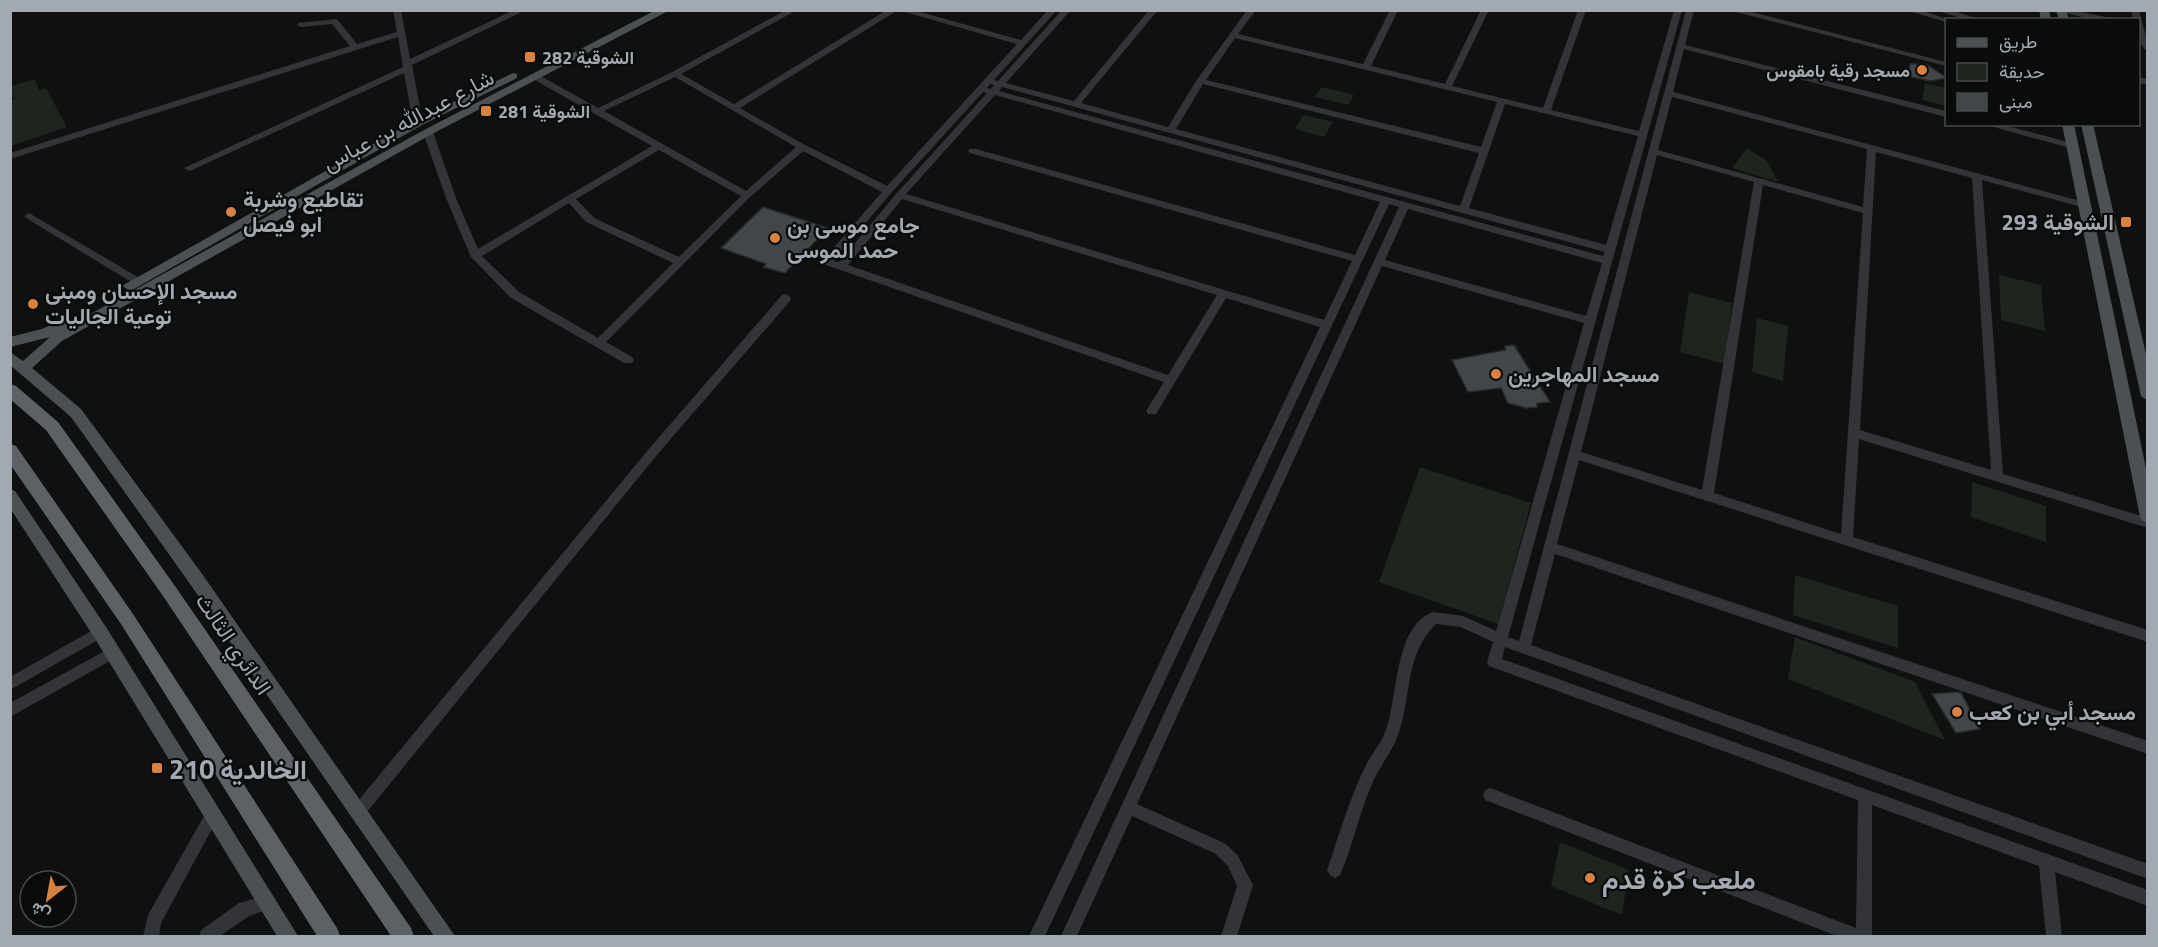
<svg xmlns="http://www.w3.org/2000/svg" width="2158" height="947" viewBox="0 0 2158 947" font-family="'Titillium Web',Vazirmatn,sans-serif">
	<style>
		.green { fill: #1f241e }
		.building { fill: #434648; stroke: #292a2c; stroke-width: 1.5 }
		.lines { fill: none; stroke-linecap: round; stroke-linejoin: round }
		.minor { fill: #333437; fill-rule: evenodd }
		.major { fill: #4d5053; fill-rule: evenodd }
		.highway { fill: #5d6165; fill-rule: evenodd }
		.poi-dot { fill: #d9813e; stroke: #0a0b0b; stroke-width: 2 }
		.labels { text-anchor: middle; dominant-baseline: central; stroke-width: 4.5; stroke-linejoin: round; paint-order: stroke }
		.far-poi-label { font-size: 18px; font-weight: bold; fill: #a2a9b0; stroke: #0a0b0b; text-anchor: start }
		.street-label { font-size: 22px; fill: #a2a9b0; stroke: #0a0b0b }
		.poi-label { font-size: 22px; font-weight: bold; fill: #a2a9b0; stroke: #0a0b0b; text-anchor: start }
		.near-poi-label { font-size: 27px; font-weight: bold; fill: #a2a9b0; stroke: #0a0b0b; text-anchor: start }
	</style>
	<rect width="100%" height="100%" fill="#0f1010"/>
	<path class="green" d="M35,79L39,90L46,88L67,127L11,146V100L20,96L13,98L11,86Z
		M1925,83L1946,88V106L1922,100Z
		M1322,87L1354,95L1348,105L1315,97Z
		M1303,115L1333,122L1324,137L1295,129Z
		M1747,148L1767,161L1778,182L1732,168Z
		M1999,275L2041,285L2045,331L2001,320Z
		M1689,292L1732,303L1725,364L1680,352Z
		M1757,318L1788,326L1783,381L1752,372Z
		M1420,467L1531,503L1498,624L1379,582Z
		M1972,482L2046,506V542L1971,517Z
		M1795,575L1898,606V648L1793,615Z
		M1795,637L1915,682L1945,740L1788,679Z
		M1560,842L1629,870L1622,915L1551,886Z"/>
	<path class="building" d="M1910,64H1926L1947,78L1930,81L1908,76Z
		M763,207L828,228L785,273L763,267L766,264L721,248Z
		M1514,345L1550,402L1537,403V407L1526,408L1508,403L1501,388L1468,392L1452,360L1506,350L1505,346Z
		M1957,692L1961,693L1980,729L1956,733L1932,694Z"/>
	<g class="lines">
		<path class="minor" d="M393,10H401L410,59L514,10H526L412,65L423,123L421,125H415L413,123L404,73L192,170L189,171L184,168L403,67L398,37L10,159V153L350,46L332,24L301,27L297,25L298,23L337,19L357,44L397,32Z
			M786,10H797L681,74L734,104L887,10H898L740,108L805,145L887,186L1017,44L898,10H913L1021,40L1048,10H1057L994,80L998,81L1062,10H1071L1006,83L1074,101L1149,10H1158L1081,103L1168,127L1196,81L1247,10H1256L1238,34L1363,64L1390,10H1398L1371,66L1445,84L1481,10H1489L1452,86L1543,108L1578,10H1586L1551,110L1639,131L1674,10H1682L1508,637L1519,641L1686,10H1694L1685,45L1946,111V117L1684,49L1673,92L2088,203V207L2085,208L1982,180L2003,474L2148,518V528L1859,439L1853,537L2148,630V642L1579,460L1557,544L2148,741V754L1555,554L1531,645L2148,864V879L1505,647L1502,659L2148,890V906L2055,872L2062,936H2046L2039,866L1872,805V936H1837L1485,800L1483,795L1485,790L1490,788L1856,928L1858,800L1489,666L1487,662L1493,642L1461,627L1436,624C1404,655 1412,697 1398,735C1392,752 1379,767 1372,784C1359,813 1353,846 1340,875L1335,878L1330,875L1327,870C1339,835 1349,800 1365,767C1370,756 1379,746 1384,735C1399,703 1392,627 1433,612L1463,616L1496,631L1584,323L1382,266L1137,804L1226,844L1238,856L1253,885L1237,936H1221L1237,886L1228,866L1216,854L1132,816L1077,936H1061L1399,207L1389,204L1045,936H1029L1320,327L1226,298L1156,414H1148L1146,411L1164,382L823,264L822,262L823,260L882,192L803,151L750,197L606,342L632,357L634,360L632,363H624L511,298L471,257L446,198L423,132L425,130H431L433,132L456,198L478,249L652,146L531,78V74H537L598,108L672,72ZM1235,38L1497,102L1481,147L1206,80ZM675,77L796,147L746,191L604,111ZM990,84L994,85L991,89L987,88ZM1203,84L1479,153L1460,206L1176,129ZM1002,87L1605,252L1603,256L999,91ZM983,92L987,93L897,193L839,262L834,261L891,193ZM995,95L1380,202L1355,255L976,149H970L968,151L970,153L1352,261L1324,320L906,194ZM1672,97L1867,149L1863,207L1658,150ZM1505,104L1638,136L1606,245L1469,208ZM659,150L741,196L679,257L594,218L576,199ZM1876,152L1972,178L1991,470L1860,430ZM1657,155L1754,182L1702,490L1581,452ZM1763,185L1863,213L1841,534L1714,493ZM902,199L1217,295L1168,375L848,265ZM569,203L586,222L673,263L598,338L519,292L482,256ZM1408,209L1602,263L1586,316L1385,260Z
			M1728,10H1744L1946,62V66Z
			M1905,10H1920L1950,20H1946V22Z
			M1936,10H1951L1981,20H1966Z
			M2072,10L2110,18L2114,20H2094L2057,11Z
			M2131,10H2139C2142,25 2148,37 2148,52C2138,45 2138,31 2138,20H2133Z
			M2138,77L2148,79V85L2138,83Z
			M1983,124H2000L2076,144L2078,146L2073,149Z
			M29,213L141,279L142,281L141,283H133L26,218L24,216Z
			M786,294L791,298L790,301L656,456L363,817L358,819L353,817L351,812L353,807L648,450L782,295Z
			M100,626L105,628L107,632L105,636L10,690V677Z
			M112,647L117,649L119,653L117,657L10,717V703Z
			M213,807L218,809L220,814L161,923L159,936H143L148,915L208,809Z
			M267,895L272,898L275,903L272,908L249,916L220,936H199L201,930L239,903Z"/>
		<path class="major" d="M656,10H670L432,134L62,341L32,368L81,409L200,571L455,936H434L188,581L71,417L10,365V352L23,361L50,337L10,347V337L42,329L61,320L66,322L67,327L424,130Z
			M2039,10H2049L2051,20H2041Z
			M2056,10H2066L2069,20H2059Z
			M513,73L517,74V78L422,125L134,289L129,290L122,286L414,121Z
			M2062,124H2074L2148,478V523L2143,521L2140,517Z
			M2081,124H2093L2148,363V401L2141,396Z
			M10,489L15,491L106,627L298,936H277L94,637L10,508Z"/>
		<path class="highway" d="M10,384L16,386L58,422L175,586L411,928L414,936H391L163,596L46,430L10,399Z
			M10,444L16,446L133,614L337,928L340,936H317L121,624L10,464Z"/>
	</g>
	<g class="poi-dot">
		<rect x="524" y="51" width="12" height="12" rx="3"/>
		<circle cx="1922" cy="70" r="6"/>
		<rect x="480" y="105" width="12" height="12" rx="3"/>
		<circle cx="231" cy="212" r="6"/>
		<rect x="2120" y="216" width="12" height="12" rx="3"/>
		<circle cx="775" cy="238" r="6"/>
		<circle cx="33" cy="304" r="6"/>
		<circle cx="1496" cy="374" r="6"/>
		<circle cx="1957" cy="712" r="6"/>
		<rect x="151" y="762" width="12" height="12" rx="3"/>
		<circle cx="1590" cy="878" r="6"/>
	</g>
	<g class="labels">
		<g class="far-poi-label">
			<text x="542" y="57">الشوقية 282</text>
			<text x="1910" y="70" text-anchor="end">مسجد رقية بامقوس</text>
			<text x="498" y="111">الشوقية 281</text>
		</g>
		<g class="street-label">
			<text transform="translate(408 120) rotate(-28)">شارع عبدالله بن عباس</text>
			<text transform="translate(234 644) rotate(56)">الدائري الثالث</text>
		</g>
		<g class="poi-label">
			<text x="243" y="199">تقاطيع وشربة<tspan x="243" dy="25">ابو فيصل</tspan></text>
			<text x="2114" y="222" text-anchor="end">الشوقية 293</text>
			<text x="787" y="225">جامع موسى بن<tspan x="787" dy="25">حمد الموسى</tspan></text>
			<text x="45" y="291">مسجد الإحسان ومبنى<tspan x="45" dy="25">توعية الجاليات</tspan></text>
			<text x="1508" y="374">مسجد المهاجرين</text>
			<text x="1969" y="712">مسجد أبي بن كعب</text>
		</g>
		<g class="near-poi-label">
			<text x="169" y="768">الخالدية 210</text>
			<text x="1602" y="878">ملعب كرة قدم</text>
		</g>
	</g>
	<rect width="2158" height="947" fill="none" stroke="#a2a9b0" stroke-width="24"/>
	<rect x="1945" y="18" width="195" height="108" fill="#0a0b0b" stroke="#474a4d" stroke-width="1.5"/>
	<rect x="1957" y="38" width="30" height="9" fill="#4d5053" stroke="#474a4d" stroke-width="1.5"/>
	<text x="1999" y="48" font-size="18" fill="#a2a9b0">طريق</text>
	<rect x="1957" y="63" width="30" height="18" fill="#1f241e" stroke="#474a4d" stroke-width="1.5"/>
	<text x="1999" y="78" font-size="18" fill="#a2a9b0">حديقة</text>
	<rect x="1957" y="93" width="30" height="18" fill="#434648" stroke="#474a4d" stroke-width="1.5"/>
	<text x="1999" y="108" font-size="18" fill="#a2a9b0">مبنى</text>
	<g transform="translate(48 899) rotate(211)"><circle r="28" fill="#0a0b0b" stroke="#474a4d" stroke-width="1.5"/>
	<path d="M0-4.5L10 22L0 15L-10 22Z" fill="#d9813e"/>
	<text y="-9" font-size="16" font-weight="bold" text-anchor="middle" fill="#a2a9b0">ش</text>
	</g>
</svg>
